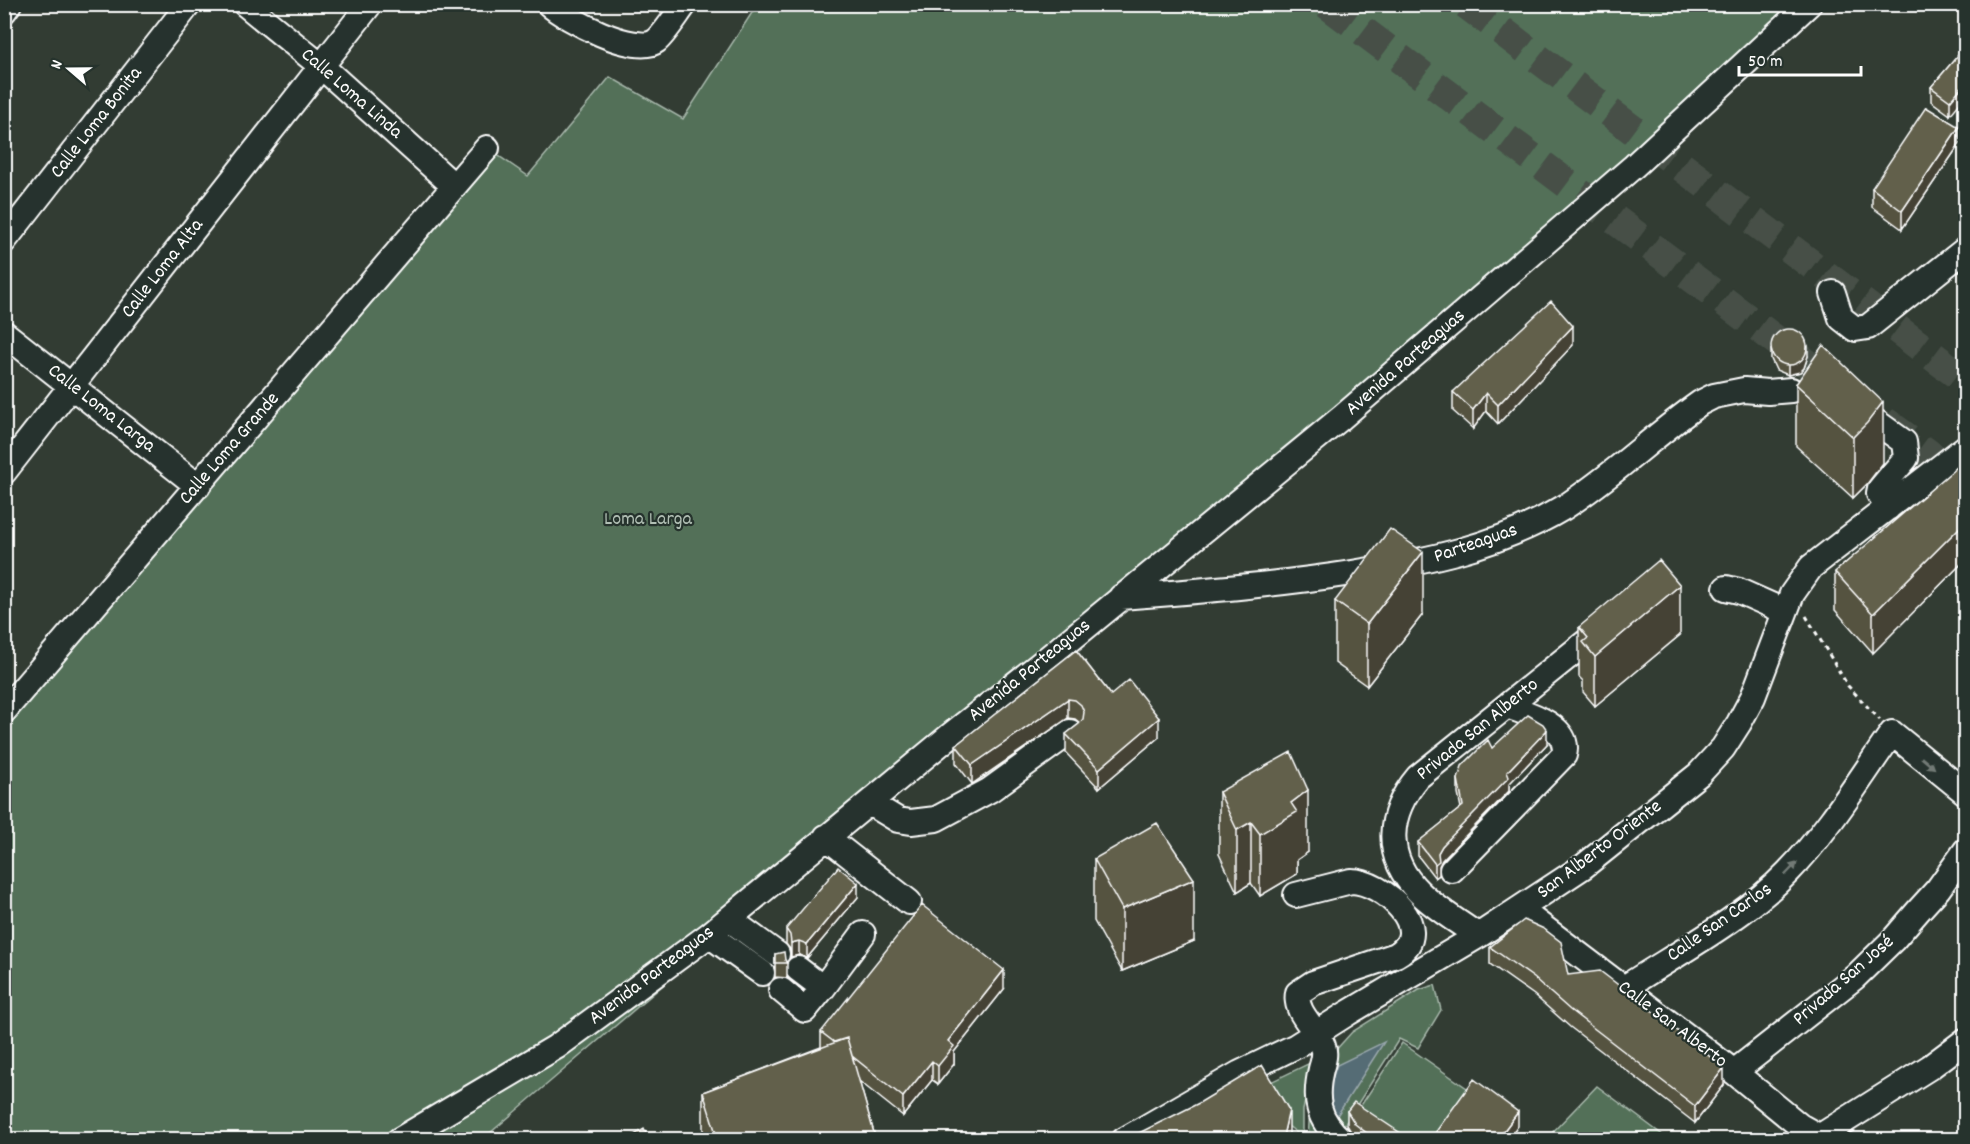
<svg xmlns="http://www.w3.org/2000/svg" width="1970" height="1144" viewBox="0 0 1970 1144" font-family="Dekko,sans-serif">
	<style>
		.green { fill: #527058; stroke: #a8b8ac; stroke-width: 1.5 }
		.water { fill: #556c74; stroke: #99a7ac; stroke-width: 1.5 }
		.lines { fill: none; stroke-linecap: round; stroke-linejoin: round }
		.major-tunnel { stroke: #465047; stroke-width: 30; stroke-dasharray: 30 15; stroke-linecap: butt }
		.minor-casing { stroke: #fff; stroke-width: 28 }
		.path { stroke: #fff; stroke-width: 3; stroke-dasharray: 4.5 4.5; stroke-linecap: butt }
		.minor { stroke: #26332d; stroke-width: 24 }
		.wall { fill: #545341; stroke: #fff; stroke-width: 1.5 }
		.shaded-wall { fill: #454335; stroke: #fff; stroke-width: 1.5 }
		.building { fill: #62604c; stroke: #fff; stroke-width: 1.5 }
		.oneway { fill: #727a76 }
		.labels { text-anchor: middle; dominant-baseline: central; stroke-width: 4.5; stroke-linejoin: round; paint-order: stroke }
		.street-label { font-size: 20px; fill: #fff; stroke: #26332d }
		.park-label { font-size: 20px; fill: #b1bfb4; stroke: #26332d }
	</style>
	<rect width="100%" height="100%" fill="#323c33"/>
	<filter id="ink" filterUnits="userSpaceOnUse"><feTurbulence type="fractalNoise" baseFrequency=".0167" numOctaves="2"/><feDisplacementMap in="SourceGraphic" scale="12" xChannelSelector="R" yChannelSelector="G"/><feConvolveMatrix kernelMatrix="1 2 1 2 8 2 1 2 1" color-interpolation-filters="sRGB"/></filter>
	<g filter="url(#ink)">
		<path class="green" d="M757,5H1803L1571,209L483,1139L5,1140V724L198,486L487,148L528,176L610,77L683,119Z
			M1435,985L1441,1010L1418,1048L1399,1039L1339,1133L1348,1139L1308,1140L1310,1107L1325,1062L1352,1032L1419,990Z
			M1402,1043L1474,1093L1440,1139H1390L1354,1116Z
			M1314,1061L1303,1110V1138L1248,1093Z
			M1597,1086L1668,1139H1546Z"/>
		<path class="water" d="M1384,1042L1331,1125L1321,1108L1337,1065Z"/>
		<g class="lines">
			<path class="major-tunnel" d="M1327,4L1841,389
				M1466,4L1966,381
				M1884,421L1966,482"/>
			<defs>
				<path id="minor" d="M245,4L321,66L454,186
					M549,4C565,19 636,56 656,41C664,35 678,13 685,4
					M4,11L9,4
					M4,241L189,4
					M1833,293L1841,318L1855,329L1868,327L1966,249
					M4,333L198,486
					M1857,408L1904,442L1906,458L1880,489L1879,494L1888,508
					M4,472L370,4
					M1726,588L1739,591L1784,611
					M1121,597C1199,591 1274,585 1352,573C1425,561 1498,547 1563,508C1612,477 1653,436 1700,403L1714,396L1744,390L1768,392L1791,390
					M4,711L487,148
					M870,803L898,820L911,822L936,819L990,790L1070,732
					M826,837L909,902
					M1452,870L1564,755C1572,726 1527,713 1507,706
					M1296,895L1351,881C1382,881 1438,930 1396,955L1313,983L1298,993C1294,1014 1317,1028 1323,1046C1326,1054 1323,1062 1321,1069C1314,1099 1317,1119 1341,1140
					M1519,909L1734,1072L1800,1126L1825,1140
					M729,919L777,954
					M709,935L762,973
					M1478,936C1459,922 1436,909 1419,892C1383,856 1387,814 1418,777L1605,627
					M823,988L863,934
					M1624,988C1678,953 1744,918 1788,872C1828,831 1859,780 1892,733L1966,793
					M781,990L805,1010L823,988L798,969
					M1734,1072L1855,977L1893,940L1918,911L1938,889L1966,850
					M1819,1137L1930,1067L1966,1040
					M399,1140L556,1047L709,935L952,734L1048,658L1341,418L1634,166L1809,4
					M1124,1140L1240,1073L1296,1046L1348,1013L1478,936L1584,866L1699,774L1723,748L1739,723L1753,697L1792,594L1811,567L1966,447"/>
			</defs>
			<use href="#minor" class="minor-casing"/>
			<path class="path" d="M1806,616L1848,686L1880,720"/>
			<use href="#minor" class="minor"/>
		</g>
		<path class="wall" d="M1960,53L1950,115L1931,101V87Z
			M1959,145L1902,229L1872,207V188Z
			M1573,345L1498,424L1486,411L1473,429L1453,411V392Z
			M1771,350L1808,356L1804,368L1800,372L1788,375L1776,370L1771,359Z
			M1796,384L1883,463L1867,484L1853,498L1796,446Z
			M1965,463V560L1873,653L1835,610V572Z
			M1335,601L1423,614L1367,686L1335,663Z
			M1579,627L1680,635L1595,706L1583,692V681L1579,677Z
			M1076,650L1111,695L1159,737L1099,788L1066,753V734L1080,723L1075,719L1068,718L972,784L956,763V745Z
			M1547,744L1509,784V791L1442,860L1439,866V875L1435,878L1418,856V842L1461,808L1458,794V779L1492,748Z
			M1219,792L1308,852L1297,860V874L1260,896L1251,883L1237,892L1219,854Z
			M1094,859L1194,941L1122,971L1094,921Z
			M858,897L807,958L799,955L791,957L790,949L786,944V929Z
			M1490,947L1568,975L1724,1085L1695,1123L1570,1027L1534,995L1490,964Z
			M775,954L785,960L787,963V978L775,977Z
			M1004,989L954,1052V1064L938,1084L932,1080L903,1116L859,1081L876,1140H703V1092L821,1047V1032Z
			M1347,1111L1411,1140H1356L1347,1125Z"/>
		<path class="shaded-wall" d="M1965,83V97L1950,115V101Z
			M1959,127V145L1902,229V211Z
			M1573,326V345L1498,424V405Z
			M1808,346V356L1804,368L1800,372L1788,375V366Z
			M1486,393V411L1473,429V410Z
			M1883,402V463L1867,484L1853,498V437Z
			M1965,522V560L1873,653V614Z
			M1423,552V614L1367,686V624Z
			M1680,585V635L1595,706V657Z
			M1068,699V718L972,784V765Z
			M1159,718V737L1099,788V769Z
			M1547,730V744L1509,784V791L1442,860L1439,866V875L1435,878V864L1438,853L1442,846L1507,772Z
			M1308,790V852L1297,860V874L1260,896V834L1291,803Z
			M1251,822V883L1237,892V830Z
			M1194,879V941L1122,971V909Z
			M858,883V897L807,958V944Z
			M799,941V955L791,957V943Z
			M1004,970V989L954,1052V1064L938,1084V1066L948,1041Z
			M932,1061V1080L903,1116V1097Z
			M1724,1068V1085L1695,1123V1106Z
			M1289,1110V1140H1283V1136Z
			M1518,1112V1126L1508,1140H1497Z"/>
		<path class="building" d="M1965,50V83L1950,101L1931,87L1960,53Z
			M1926,107L1959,127L1902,211L1872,188Z
			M1551,301L1573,326L1498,405L1486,393L1473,410L1453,392Z
			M1771 347a18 18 0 1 1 36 0a18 18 0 1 1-36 0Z
			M1823,345L1883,402L1867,423L1853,437L1796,384Z
			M1964,461L1965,463V522L1873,614L1835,572Z
			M1390,529L1423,552L1367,624L1335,601Z
			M1659,560L1680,585L1595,657L1583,642L1588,638L1579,627Z
			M1076,650L1111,695L1129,680L1159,718L1099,769L1066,734L1079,724L1083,719L1084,712L1081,705L1075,700L1068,699L972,765L956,745Z
			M1528,715L1543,724L1547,730L1507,772L1509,777L1442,846L1438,853L1439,861L1435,864L1418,842L1463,806L1458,779L1462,766L1488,740L1492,748Z
			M1291,752L1308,790L1291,803L1297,812L1260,834L1251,822L1237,830L1219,792Z
			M1157,823L1194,879L1122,909L1094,859Z
			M838,867L858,883L807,944L799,941L791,943L790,935L786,929Z
			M922,905L1004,970L948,1041L954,1046L938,1066L932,1061L903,1097L852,1056L847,1038L834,1042L821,1032Z
			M1524,920L1544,929L1561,942L1568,975L1600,971L1655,1013L1724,1068L1695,1106L1570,1010L1534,978L1490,947Z
			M784,952L785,960L787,963H775V954Z
			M847,1038L876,1140H718L703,1092Z
			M1262,1065L1289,1110L1283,1136L1284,1140H1125L1199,1103Z
			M1474,1079L1518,1112L1497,1140H1430Z
			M1354,1102L1411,1140H1376L1355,1124L1347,1111Z
			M644,1129L649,1140H626Z"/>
		<defs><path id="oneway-solid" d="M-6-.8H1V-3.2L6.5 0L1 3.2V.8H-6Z" transform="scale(1.5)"/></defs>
		<g class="oneway">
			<use href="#oneway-solid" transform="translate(1928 763) rotate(40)"/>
			<use href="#oneway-solid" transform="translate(1791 869) rotate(-46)"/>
		</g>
	</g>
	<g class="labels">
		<g class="street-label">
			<text transform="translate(351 94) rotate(41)">Calle Loma Linda</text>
			<text transform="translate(97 123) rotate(-52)">Calle Loma Bonita</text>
			<text transform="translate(163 269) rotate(-52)">Calle Loma Alta</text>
			<text transform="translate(1406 363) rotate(-41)">Avenida Parteaguas</text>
			<text transform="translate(101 409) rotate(38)">Calle Loma Larga</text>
			<text transform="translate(230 449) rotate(-49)">Calle Loma Grande</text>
			<text transform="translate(1476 544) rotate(-19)">Parteaguas</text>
			<text transform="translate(1030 671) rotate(-39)">Avenida Parteaguas</text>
			<text transform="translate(1478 730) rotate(-39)">Privada San Alberto</text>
			<text transform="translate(1600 850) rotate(-37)">San Alberto Oriente</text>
			<text transform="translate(1720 923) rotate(-35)">Calle San Carlos</text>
			<text transform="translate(652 976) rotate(-37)">Avenida Parteaguas</text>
			<text transform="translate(1844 981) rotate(-41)">Privada San José</text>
			<text transform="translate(1672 1025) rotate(37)">Calle San Alberto</text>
		</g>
		<g class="park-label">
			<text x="648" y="520">Loma Larga</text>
		</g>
	</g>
	<rect width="1970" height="1144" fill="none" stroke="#26332d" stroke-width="24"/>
	<rect x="12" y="12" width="1946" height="1120" fill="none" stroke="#fff" stroke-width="2" filter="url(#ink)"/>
	<g transform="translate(69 69) rotate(290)" stroke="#26332d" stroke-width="4.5" paint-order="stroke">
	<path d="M0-4.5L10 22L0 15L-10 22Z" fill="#ffffff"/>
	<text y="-9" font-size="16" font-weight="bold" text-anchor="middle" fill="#ffffff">N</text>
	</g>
	<path d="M1739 66v9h122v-9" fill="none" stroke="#ffffff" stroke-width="3"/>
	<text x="1748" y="66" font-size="18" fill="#ffffff" stroke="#26332d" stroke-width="4.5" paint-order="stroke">50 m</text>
</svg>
